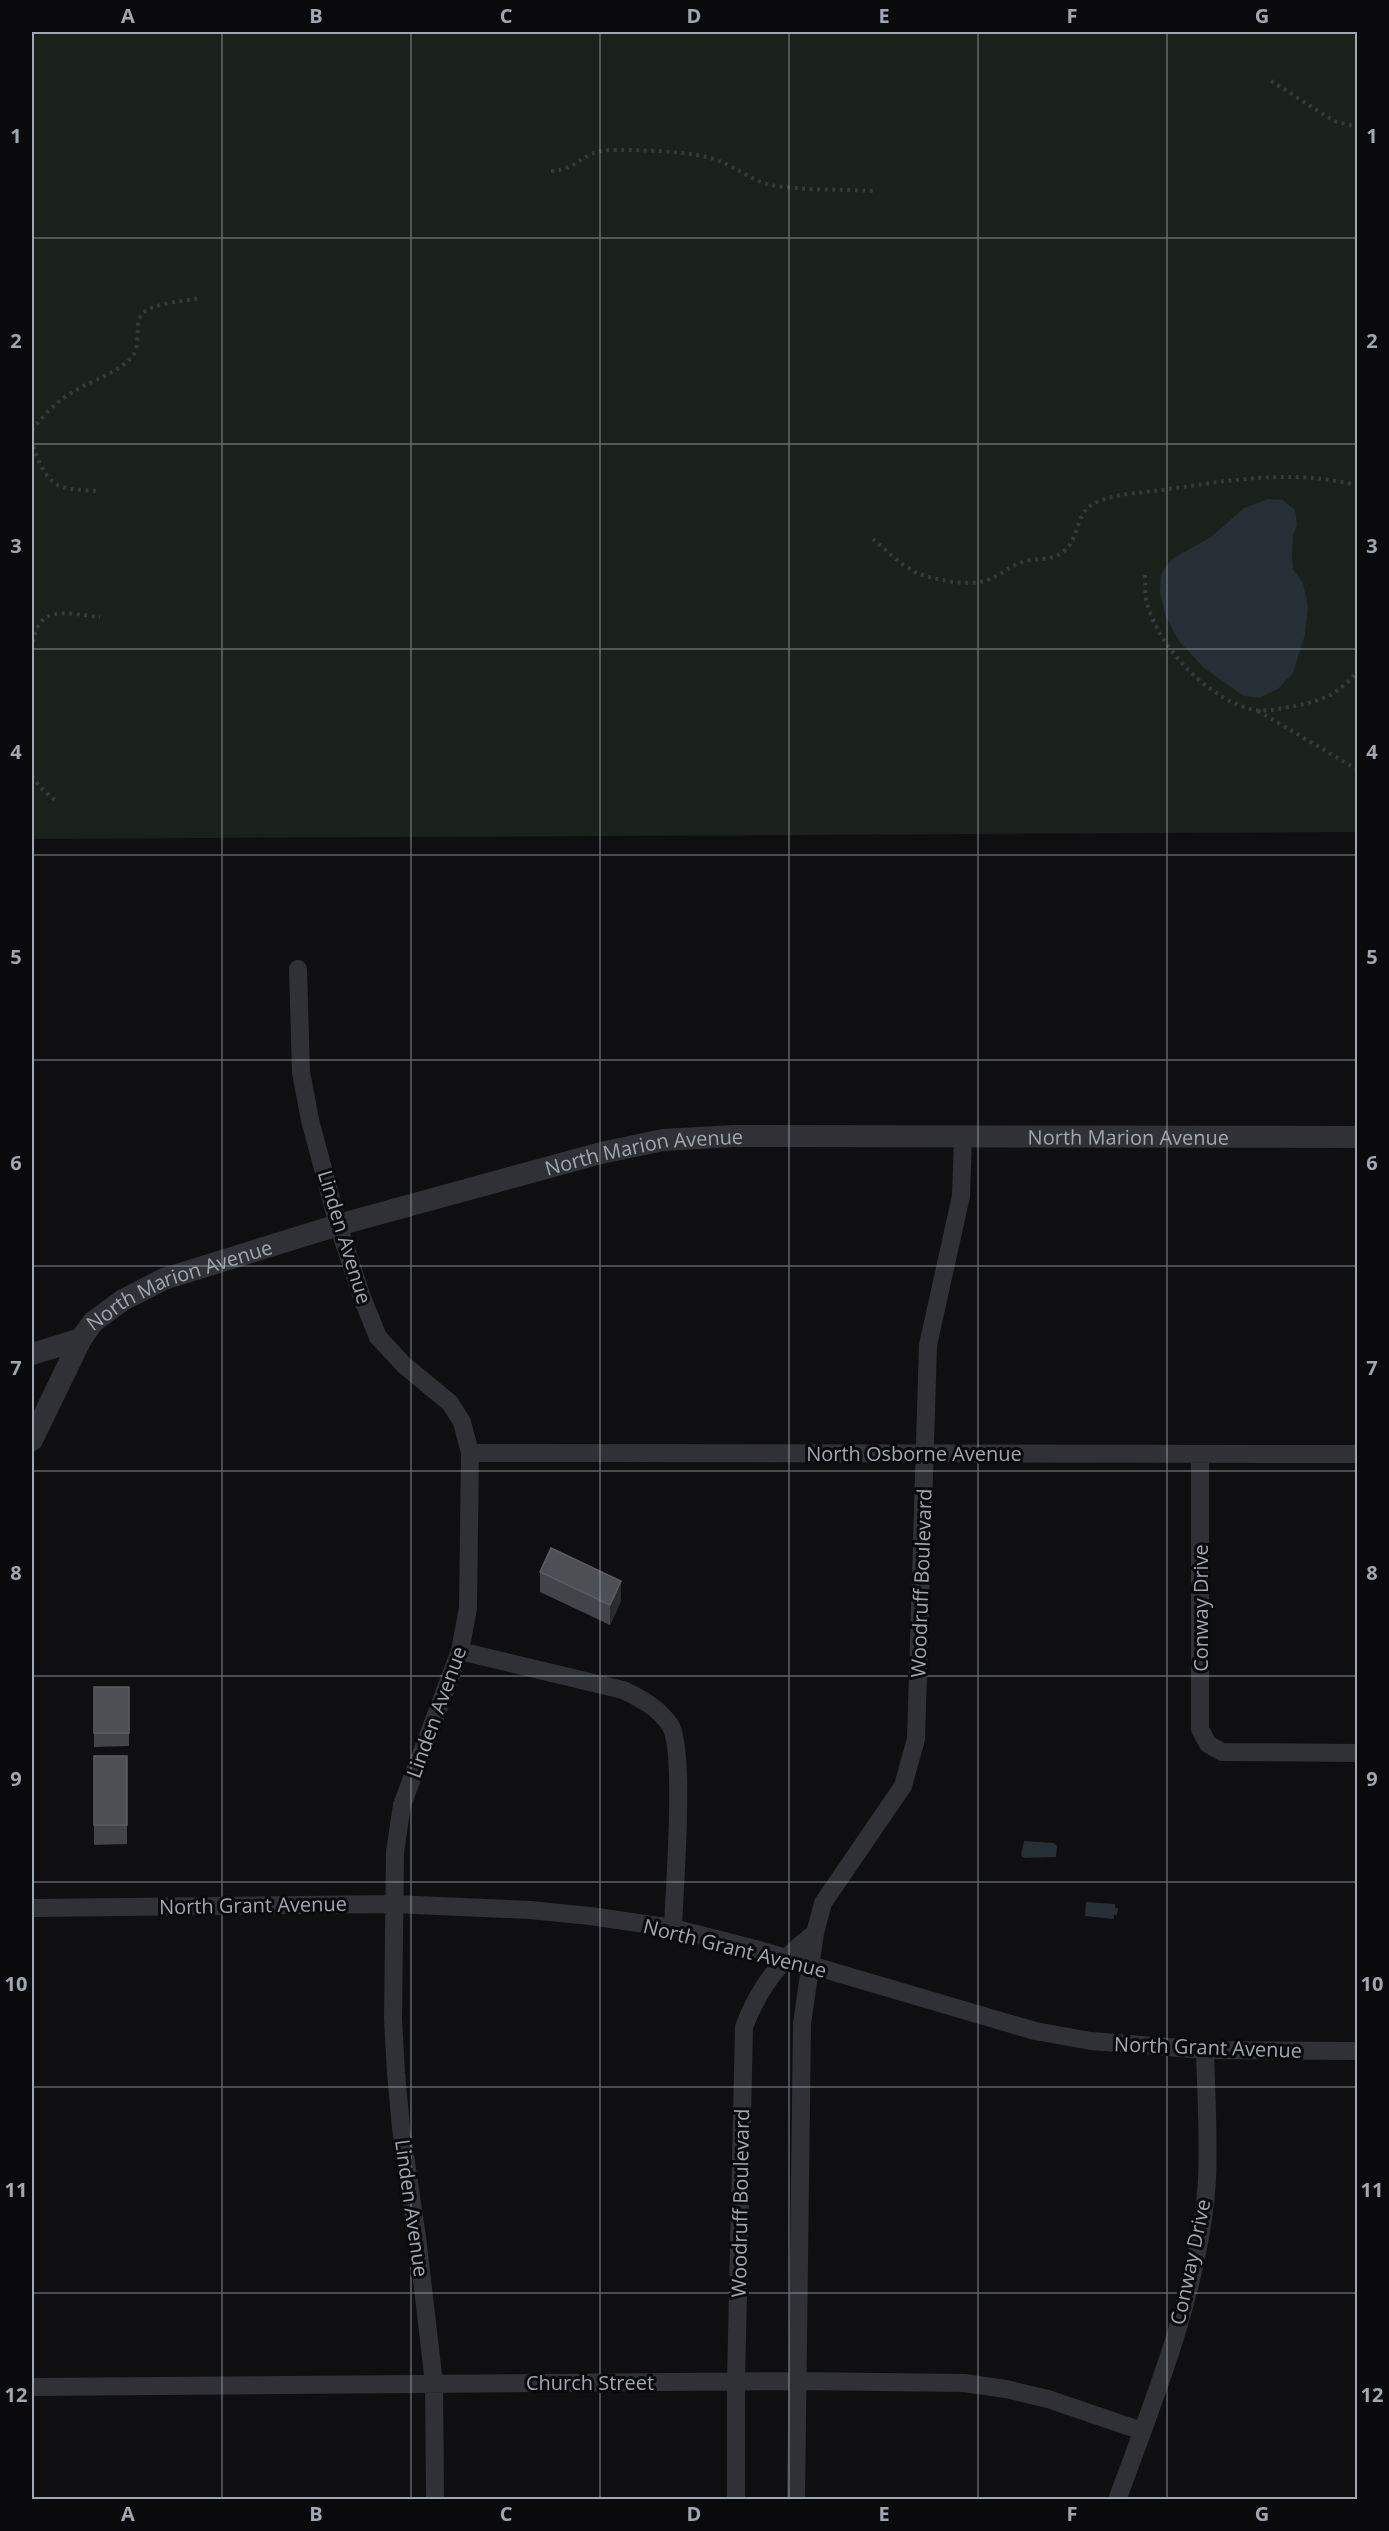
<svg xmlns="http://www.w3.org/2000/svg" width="1389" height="2531" viewBox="0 0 1389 2531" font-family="'Open Sans',sans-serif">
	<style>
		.green { fill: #19211a }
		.water { fill: #252f35 }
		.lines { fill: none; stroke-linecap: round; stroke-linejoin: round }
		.path { stroke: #36393d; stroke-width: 4; stroke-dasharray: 3 4.5; stroke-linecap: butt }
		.minor { stroke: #303136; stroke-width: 18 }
		.tertiary { stroke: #303136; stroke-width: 22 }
		.wall { fill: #424449 }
		.shaded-wall { fill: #292b2e }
		.building { fill: #4c4f54; stroke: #595d63; stroke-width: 1.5 }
		.grid { fill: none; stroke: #9fa7b3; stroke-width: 1.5; stroke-opacity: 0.55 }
		.labels { text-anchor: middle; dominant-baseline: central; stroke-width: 6; stroke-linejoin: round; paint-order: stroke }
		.street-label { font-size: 20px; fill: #9fa7b3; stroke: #0a0a0c }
		.neatline { fill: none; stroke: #9fa7b3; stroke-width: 2 }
		.grid-label { font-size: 20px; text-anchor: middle; font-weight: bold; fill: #9fa7b3 }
	</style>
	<rect width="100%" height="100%" fill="#0f0f11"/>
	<path class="green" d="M32,32H1357V832L32,839Z"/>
	<path class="water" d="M1268,499L1283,500L1295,510L1297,525L1293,535L1292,556L1293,569L1303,583L1308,606L1305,635L1293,673L1278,689L1259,698L1244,696L1204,668L1179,641L1165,615L1160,592L1161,574L1172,559L1211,537L1244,508Z
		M1024,1841L1054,1843L1057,1846L1056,1857L1024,1858L1021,1855Z
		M1086,1902L1115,1904V1908H1118L1117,1915H1114V1919L1085,1916Z"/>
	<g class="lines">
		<path class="path" d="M1271,81L1334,121L1358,127
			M551,171C579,170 581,151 609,150C641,150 692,150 722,162C738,169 753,181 771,185C803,191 843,189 876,191
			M32,430C42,417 54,404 68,395C87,382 112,376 129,360C144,347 132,324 143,313C153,303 186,301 201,298
			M32,439C34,455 46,482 62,487C73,490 86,490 97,491
			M873,539C886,550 902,566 917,573C934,580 971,587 988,580C1001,575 1011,565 1025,561C1037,558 1053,561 1064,551C1080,538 1075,512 1095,503C1116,493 1141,493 1162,490C1226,481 1295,468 1358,486
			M1145,575C1146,584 1144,594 1147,603C1158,647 1209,700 1254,710C1266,712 1283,708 1295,706C1326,699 1337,695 1358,671
			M1258,711L1358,770
			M32,717C34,693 22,627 49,616C64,610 84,616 100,617
			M32,776L41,788L56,801"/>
		<path class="minor" d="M298,969L301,1072L310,1120L338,1225L363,1300L378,1337L404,1365L450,1403L462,1422L470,1453L468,1608L460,1651L402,1805L395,1852L393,2019L396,2073L401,2128L417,2237L434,2383L435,2500
			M470,1453L1358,1454
			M1200,1454V1729L1208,1744L1222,1752L1358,1753
			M460,1651L623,1690C640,1698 659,1708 670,1725C686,1749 674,1892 673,1928
			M32,1908L393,1904L530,1910L590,1916L673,1928L759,1950L1035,2031L1091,2041L1205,2050L1358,2051
			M32,2387L796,2381L964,2383L1006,2389L1048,2399L1142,2431
			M736,2500V2381L744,2027C758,1989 781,1958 815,1933
			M796,2500L802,2024L815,1933L823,1903L903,1786L916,1739L928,1345L961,1196L963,1138
			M1117,2500C1154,2400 1201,2285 1207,2179C1209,2136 1206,2093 1205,2050"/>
		<g class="tertiary">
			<path d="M32,1354L81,1339"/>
			<path id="s1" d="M32,1440L81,1339L93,1322L123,1300L164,1279L338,1225L601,1153L663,1140L733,1136L1358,1137"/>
		</g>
	</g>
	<path class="wall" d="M540,1572L621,1601L610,1625L540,1592Z
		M94,1687H129V1746L94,1747Z
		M94,1756H127V1844L94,1845Z"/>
	<path class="shaded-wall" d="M621,1581V1601L610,1625V1605Z"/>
	<path class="building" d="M551,1548L621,1581L610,1605L540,1572Z
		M94,1687H129V1733H94Z
		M94,1756H127V1825H94Z"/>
	<path class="grid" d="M222,32V2500M411,32V2500M600,32V2500M789,32V2500M978,32V2500M1167,32V2500M32,238H1358M32,444H1358M32,649H1358M32,855H1358M32,1060H1358M32,1266H1358M32,1471H1358M32,1676H1358M32,1882H1358M32,2087H1358M32,2293H1358"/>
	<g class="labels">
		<g class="street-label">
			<text stroke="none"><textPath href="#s1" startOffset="1200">North Marion Avenue</textPath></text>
			<text stroke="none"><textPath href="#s1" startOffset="714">North Marion Avenue</textPath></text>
			<text transform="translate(345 1237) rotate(73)">Linden Avenue</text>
			<text stroke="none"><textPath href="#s1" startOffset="228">North Marion Avenue</textPath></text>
			<text x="914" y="1453">North Osborne Avenue</text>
			<text transform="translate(921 1583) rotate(-88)">Woodruff Boulevard</text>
			<text transform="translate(1200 1608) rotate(-90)">Conway Drive</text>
			<text transform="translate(436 1712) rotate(-70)">Linden Avenue</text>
			<text transform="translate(253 1905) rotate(-1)">North Grant Avenue</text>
			<text transform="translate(735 1948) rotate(14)">North Grant Avenue</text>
			<text transform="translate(1208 2047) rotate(2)">North Grant Avenue</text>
			<text transform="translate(740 2203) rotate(-89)">Woodruff Boulevard</text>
			<text transform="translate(412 2208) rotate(82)">Linden Avenue</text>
			<text transform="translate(1190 2262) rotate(-78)">Conway Drive</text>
			<text x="590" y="2382">Church Street</text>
		</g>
	</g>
	<rect width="1389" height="2531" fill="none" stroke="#0a0a0c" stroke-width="66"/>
	<rect x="33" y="33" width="1323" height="2465" class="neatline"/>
	<g class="grid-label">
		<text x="128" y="23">A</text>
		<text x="316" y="23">B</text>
		<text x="506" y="23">C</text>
		<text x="694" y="23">D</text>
		<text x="884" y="23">E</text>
		<text x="1072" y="23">F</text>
		<text x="1262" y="23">G</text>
		<text x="16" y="143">1</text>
		<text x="1372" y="143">1</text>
		<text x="16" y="348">2</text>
		<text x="1372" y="348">2</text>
		<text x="16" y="553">3</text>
		<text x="1372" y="553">3</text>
		<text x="16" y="759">4</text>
		<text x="1372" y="759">4</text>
		<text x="16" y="964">5</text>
		<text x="1372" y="964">5</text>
		<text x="16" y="1170">6</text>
		<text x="1372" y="1170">6</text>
		<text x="16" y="1375">7</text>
		<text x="1372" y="1375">7</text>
		<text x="16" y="1580">8</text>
		<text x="1372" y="1580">8</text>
		<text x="16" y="1786">9</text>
		<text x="1372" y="1786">9</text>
		<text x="16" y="1991">10</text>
		<text x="1372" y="1991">10</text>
		<text x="16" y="2197">11</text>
		<text x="1372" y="2197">11</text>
		<text x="16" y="2402">12</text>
		<text x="1372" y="2402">12</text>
		<text x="128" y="2521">A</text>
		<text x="316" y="2521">B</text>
		<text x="506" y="2521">C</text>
		<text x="694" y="2521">D</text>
		<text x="884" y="2521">E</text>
		<text x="1072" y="2521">F</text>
		<text x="1262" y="2521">G</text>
	</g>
</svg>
